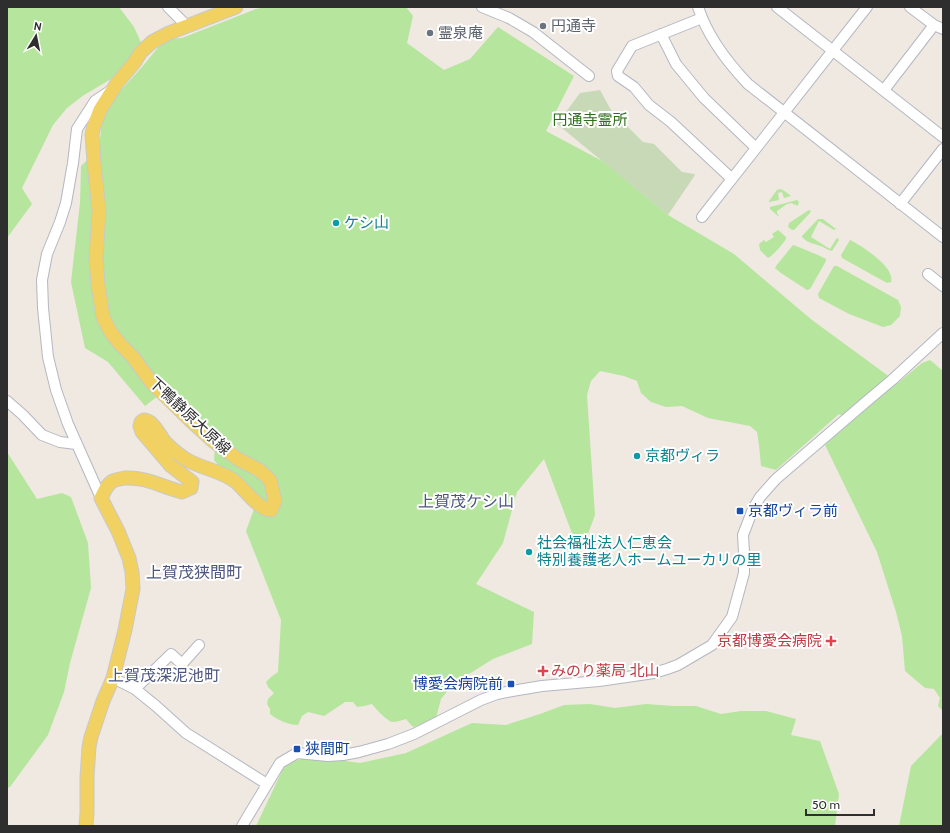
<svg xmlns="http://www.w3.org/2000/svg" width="950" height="833" viewBox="0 0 950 833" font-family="Cabin,'Noto Sans JP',sans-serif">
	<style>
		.green { fill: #b6e59e }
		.cemetery { fill: #c8d9b8 }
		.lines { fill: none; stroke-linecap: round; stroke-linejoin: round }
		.minor-casing { stroke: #b4b7c1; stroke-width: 12 }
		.major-casing { stroke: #c9c9c9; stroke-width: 15 }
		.minor { stroke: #fff; stroke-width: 10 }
		.major { stroke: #f2d163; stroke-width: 13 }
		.worship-dot { fill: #6b7280; stroke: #fff; stroke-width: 1.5 }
		.culture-dot { fill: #0f9aa8; stroke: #fff; stroke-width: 1.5 }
		.transit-dot { fill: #1a4fb4; stroke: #fff; stroke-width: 1.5 }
		.health-dot { fill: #e0444e; stroke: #fff; stroke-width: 1.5 }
		.labels { text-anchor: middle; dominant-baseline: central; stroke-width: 4; stroke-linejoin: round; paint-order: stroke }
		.worship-label { font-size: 15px; fill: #5b616d; stroke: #fff; text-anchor: start }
		.park-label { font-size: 15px; fill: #2c6e1b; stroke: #fff }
		.culture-label { font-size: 15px; fill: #0d838f; stroke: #fff; text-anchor: start }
		.street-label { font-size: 15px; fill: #2e2e2e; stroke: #fff }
		.transit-label { font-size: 15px; fill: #164399; stroke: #fff; text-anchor: start }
		.health-label { font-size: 15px; fill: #be3a42; stroke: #fff; text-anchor: end }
		.neighbourhood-label { font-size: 16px; fill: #4d5680; stroke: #fff }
	</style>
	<rect width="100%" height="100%" fill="#efe9e1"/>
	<path class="green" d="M7,7H119L134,27L143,47L133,66L84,95L67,108L53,125L22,188L32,204L7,238Z
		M266,7H406L413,16L407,43L444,70L470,59L498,27L574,76L546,131L604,162L668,215L734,254L812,320L898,383L922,363L930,360L943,371V711L938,706L940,698L934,689L925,688L905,671L902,636L896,612L877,552L825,445L852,421L839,414L776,470L761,466L759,445L757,432L750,426L708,418L682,406L666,407L651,402L641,393L637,381L624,376L600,371L591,381L587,395L595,515L588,534L573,536L544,459L517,492L503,543L476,584L534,612L532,644L493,659L453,684L441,699L436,718L414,727L412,726L406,719C402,720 396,722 392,722C387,721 375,708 372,704L364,706L357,707L353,702H345L324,716L308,712L302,716L298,725C289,725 277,720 270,714V709L267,704L268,699L274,693L268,687L266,682L271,677L278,672L281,620L246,531L254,509L214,460L216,434L167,389L145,406L108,362L85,348L71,282L80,203L81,166L99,149L102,120L112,100L142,67L165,39L182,38L256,9Z
		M780,189L783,190L791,196L784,198L782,192L778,193L779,200L769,202V201L777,190Z
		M797,200L799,202L798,205L797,206L795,204L794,205L792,203L787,204L777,211V213L779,216H778L770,209V207Z
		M809,210L811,211L810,213L794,230H792L788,227L789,223Z
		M818,219H823L836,229L834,230L819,221L811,237L830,249L836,239L838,238L839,240L832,251C829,250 826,249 823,247C816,244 807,243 802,237V236Z
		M778,230L786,237V239C781,246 775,254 768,258L760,250L759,244L764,240L766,242L774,237L772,234Z
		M850,240C861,245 896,268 891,282L887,283L842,258L841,255Z
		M793,245L796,246L818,255L826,259V261L810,289L807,290L781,273L775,268L776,266Z
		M834,266H837L898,300L901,307L900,316L891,325L883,327L849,314L819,298L818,294Z
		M7,452L37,499L62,493L71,497L88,543L91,588L70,663L64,692L48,735L10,787L7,788Z
		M590,704L615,708L646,704L673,706H696L721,714L741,711H766L796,719L791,735L820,741L839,794L835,826H256L283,769L291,762L305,758L339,760L360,763L406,753L472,723L506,725L540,714L564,705Z
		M943,733V826H899L911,766Z"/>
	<path class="cemetery" d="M600,90L611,110L643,142L654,144L682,172L694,174L695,175L668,215L557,124L580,93Z"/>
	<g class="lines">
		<defs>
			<path id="minor" d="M168,7L187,26
				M482,7L509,18L533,32L589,76
				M698,7C707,35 728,63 748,84L943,237
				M777,7L943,137
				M910,7L934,25L943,29
				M702,18L632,46L617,71L618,76L634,87L649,105L671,122L732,179
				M661,34L676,64L704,98L756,148
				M884,90L934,25
				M900,204L943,149
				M702,217L867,7
				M928,274L943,286
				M7,401L23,415L42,435L60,442L76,444
				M101,498L68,424L56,390L48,357L43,308L42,280L47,254L60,222L66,203L73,163L77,129L95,101L110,91
				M113,678L135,689L156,706L186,733L267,784
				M135,689L171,654L182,664L199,645
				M242,826L280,763L297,753L328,756L343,755L359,752L388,744L414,734L481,700L497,694L512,691L542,686L599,681L654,673L667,669L678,665L712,645L732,617L744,573V552L743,535L753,509L760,497L776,479L867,401L892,380L943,333"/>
			<path id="major" d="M86,826L87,813V777L89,747L91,737L103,701L113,678L125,630L133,589L132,572L129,558L118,531L101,498C104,492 107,484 113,481C116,479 122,479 125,478C147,477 162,487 182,492L191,488L192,482L170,465L142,432L140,426L141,422L144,420C154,421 159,435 165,442C172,449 180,456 189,461C204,469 222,471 236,482C245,490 259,510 271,510L275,501L270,480L267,477L259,470L238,459L213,441L190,420L151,382L133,357L120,344L110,331L103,317L98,285L96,258L99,210L94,163L92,134L94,126L100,110L117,83L134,63L141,52L152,42L169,33L236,7"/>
		</defs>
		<use href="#minor" class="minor-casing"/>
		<use href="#major" class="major-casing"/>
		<use href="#minor" class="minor"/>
		<use href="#major" class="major"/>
	</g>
	<g class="worship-dot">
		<circle cx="543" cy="26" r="4"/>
		<circle cx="430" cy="33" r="4"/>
	</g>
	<g class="culture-dot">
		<circle cx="336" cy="223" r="4"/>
		<circle cx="637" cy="456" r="4"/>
		<circle cx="529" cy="552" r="4"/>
	</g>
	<g class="transit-dot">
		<rect x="736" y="507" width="8" height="8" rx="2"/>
		<rect x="507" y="680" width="8" height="8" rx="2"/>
		<rect x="293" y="745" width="8" height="8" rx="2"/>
	</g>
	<g class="health-dot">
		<path d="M829 635h4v4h4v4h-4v4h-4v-4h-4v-4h4z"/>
		<path d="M541 665h4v4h4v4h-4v4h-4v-4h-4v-4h4z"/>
	</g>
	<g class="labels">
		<g class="worship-label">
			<text x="551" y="26">円通寺</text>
			<text x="438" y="33">霊泉庵</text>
		</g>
		<g class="park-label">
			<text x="590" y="120">円通寺霊所</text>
		</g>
		<g class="culture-label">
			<text x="344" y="223">ケシ山</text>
			<text x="645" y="456">京都ヴィラ</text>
			<text x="537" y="543">社会福祉法人仁恵会<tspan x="537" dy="17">特別養護老人ホームユーカリの里</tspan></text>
		</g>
		<g class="street-label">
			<text transform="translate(190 416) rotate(43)">下鴨静原大原線</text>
		</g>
		<g class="transit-label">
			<text x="748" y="511">京都ヴィラ前</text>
			<text x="503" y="684" text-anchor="end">博愛会病院前</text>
			<text x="305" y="749">狭間町</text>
		</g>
		<g class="health-label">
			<text x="822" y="641">京都博愛会病院</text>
			<text x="551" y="671" text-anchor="start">みのり薬局 北山</text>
		</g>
		<g class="neighbourhood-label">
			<text x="466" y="501">上賀茂ケシ山</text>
			<text x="194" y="572">上賀茂狭間町</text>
			<text x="164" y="675">上賀茂深泥池町</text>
		</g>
	</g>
	<rect width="950" height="833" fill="none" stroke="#2e2e2e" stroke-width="16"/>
	<g transform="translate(36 36) rotate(10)" stroke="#ffffff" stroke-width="3" paint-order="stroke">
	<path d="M0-3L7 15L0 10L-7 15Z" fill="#2e2e2e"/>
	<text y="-6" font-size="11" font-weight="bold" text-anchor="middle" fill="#2e2e2e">N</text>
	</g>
	<path d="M806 809v6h68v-6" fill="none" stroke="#2e2e2e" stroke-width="2"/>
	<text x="812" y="809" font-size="12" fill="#2e2e2e" stroke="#ffffff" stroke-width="3" paint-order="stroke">50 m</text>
</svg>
